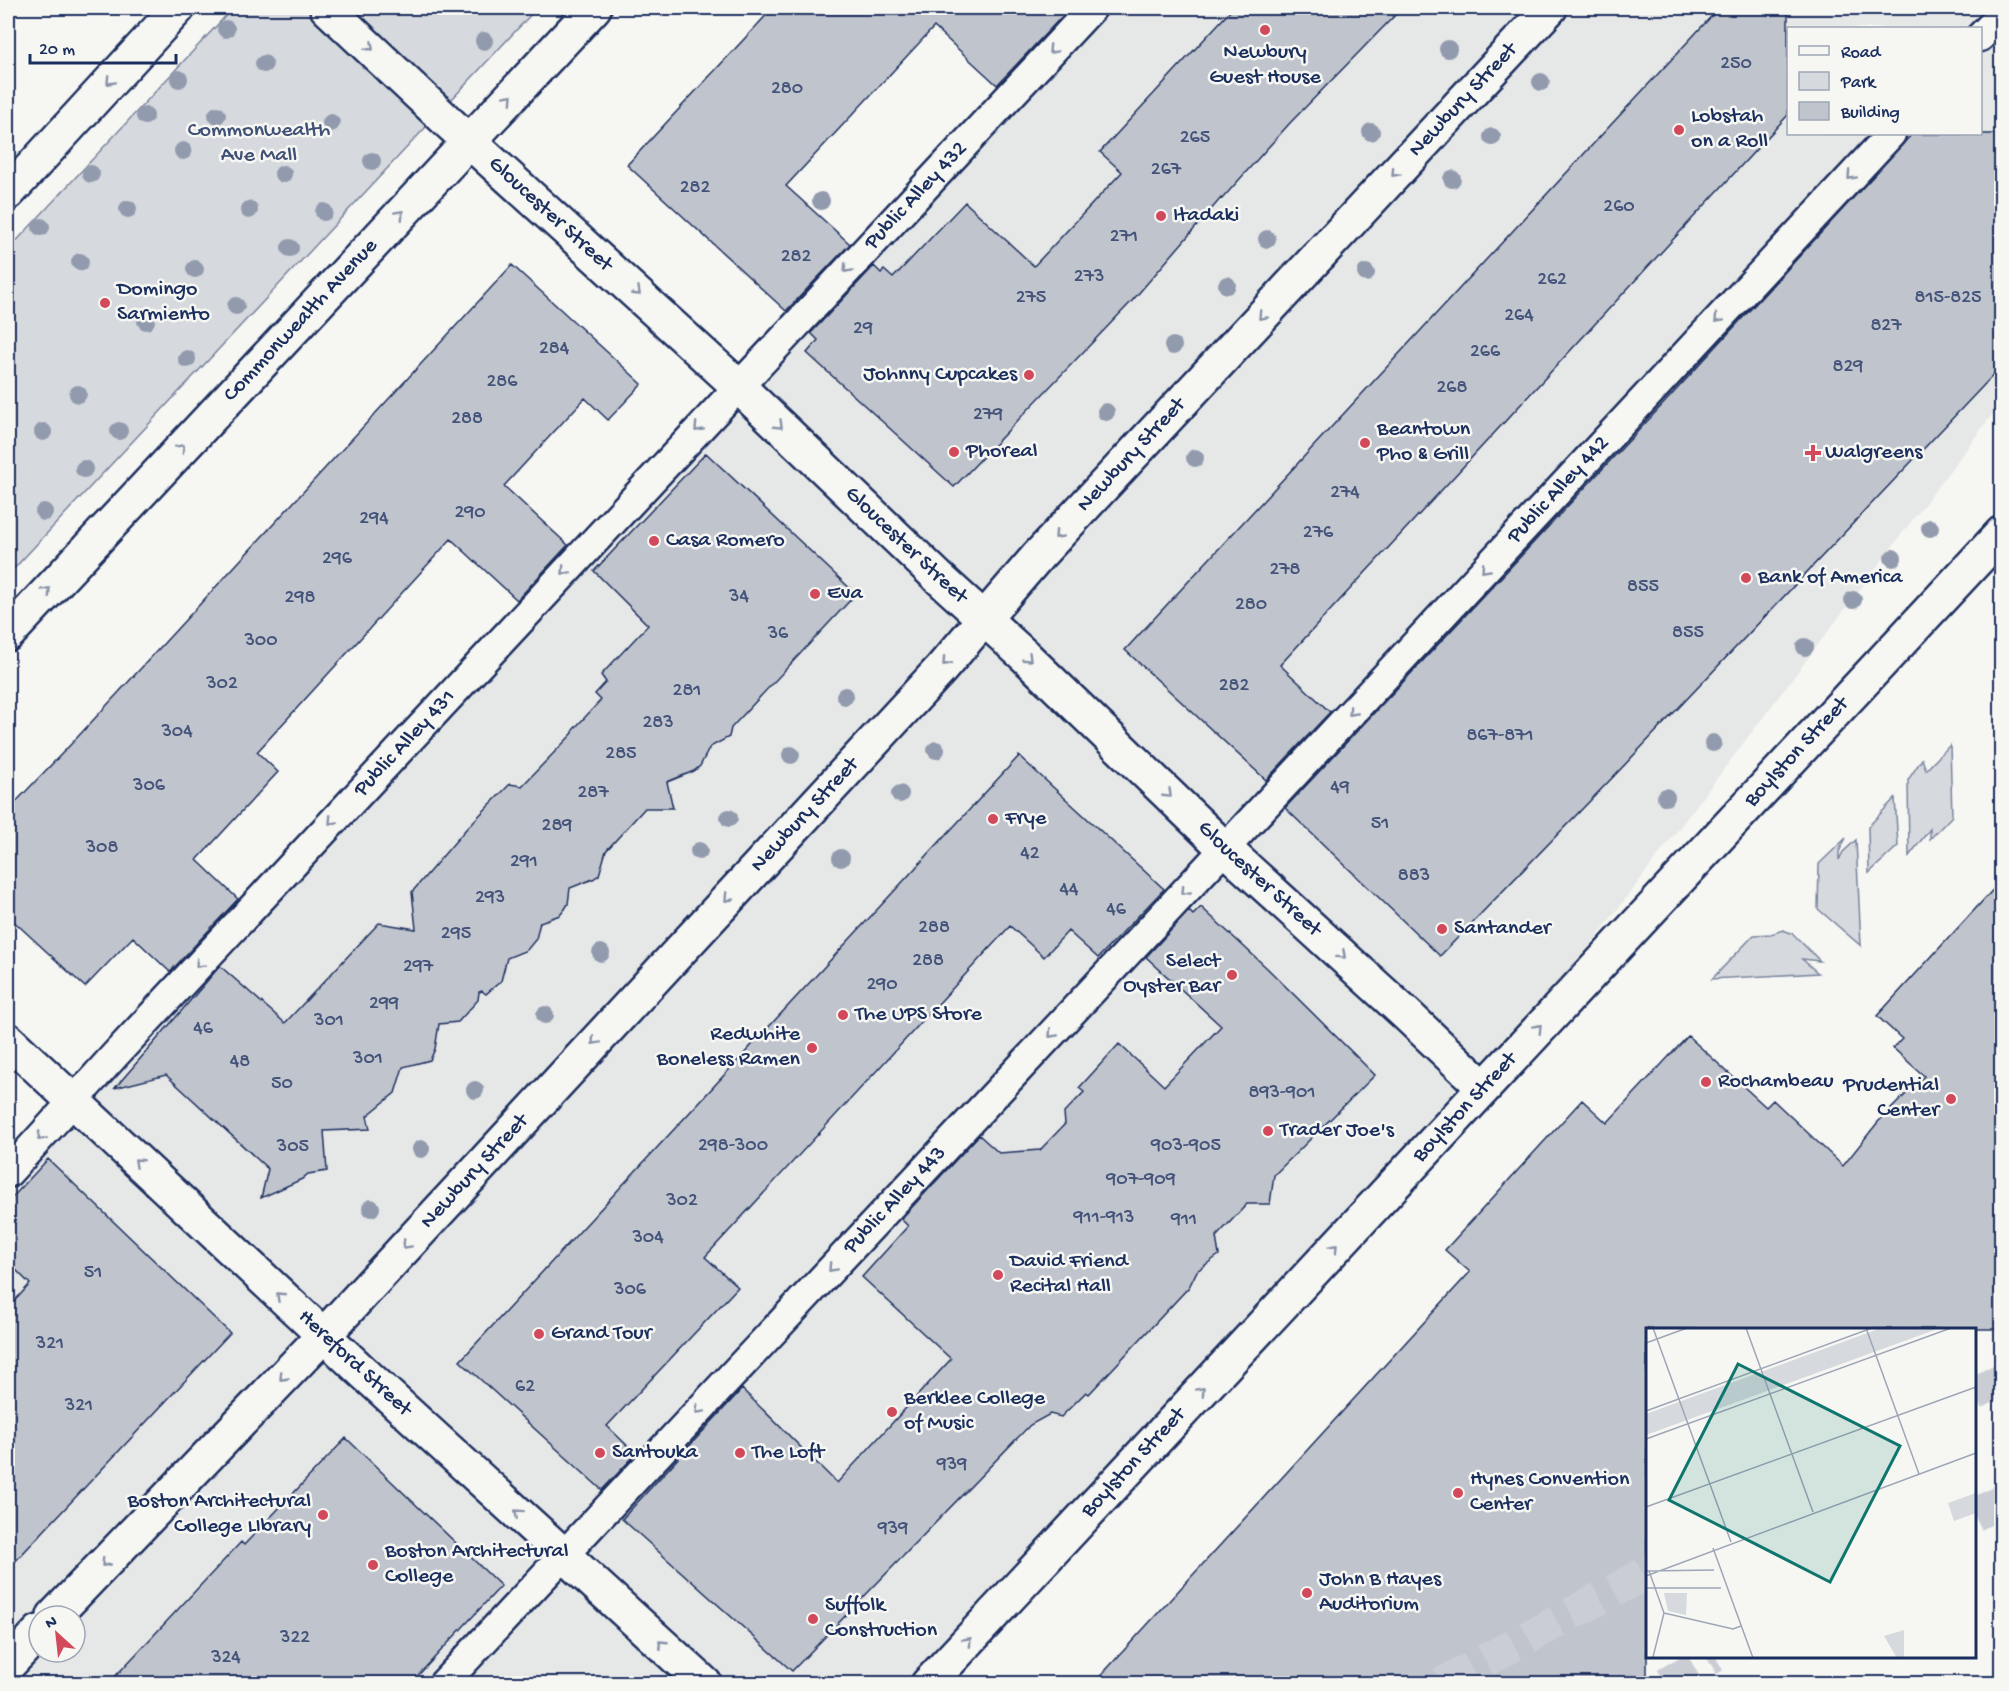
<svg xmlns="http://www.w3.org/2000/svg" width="2009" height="1691" viewBox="0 0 2009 1691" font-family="'Gochi Hand',sans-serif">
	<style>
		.built { fill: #e6e7e7; fill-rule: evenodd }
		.green { fill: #d6d9dd; stroke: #78849e; stroke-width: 1.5 }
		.building { fill: #c0c4cd; stroke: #1b2f5e; stroke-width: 1.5 }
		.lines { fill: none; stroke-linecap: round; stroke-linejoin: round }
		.motorway-tunnel { stroke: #caced4; stroke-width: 33; stroke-dasharray: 33 16; stroke-linecap: butt }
		.service-casing { stroke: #1b2f5e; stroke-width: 33 }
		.minor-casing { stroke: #1b2f5e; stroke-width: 38 }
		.secondary-casing { stroke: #1b2f5e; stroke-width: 38 }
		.primary-casing { stroke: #1b2f5e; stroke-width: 38 }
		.service { stroke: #f6f6f2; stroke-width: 28 }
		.minor { stroke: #f6f6f2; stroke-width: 33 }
		.secondary { stroke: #f6f6f2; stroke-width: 33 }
		.primary { stroke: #f6f6f2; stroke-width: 33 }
		.tree { fill: #929bae }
		.oneway { stroke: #8892a8 }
		.poi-dot { fill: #d1495b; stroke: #f6f6f2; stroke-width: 2 }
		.labels { text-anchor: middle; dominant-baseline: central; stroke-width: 5; stroke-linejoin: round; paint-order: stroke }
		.number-label { font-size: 20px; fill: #44547a }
		.poi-label { font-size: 22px; fill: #1b2f5e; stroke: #f6f6f2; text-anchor: start }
		.street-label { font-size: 22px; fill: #1b2f5e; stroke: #f6f6f2 }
		.park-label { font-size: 22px; fill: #405177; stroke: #f6f6f2 }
		.inset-road { fill: none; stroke: #9ea6b7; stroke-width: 1.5 }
		.view { fill: #0f766e; fill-opacity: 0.15; stroke: #0f766e; stroke-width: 3 }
		.inset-edge { fill: none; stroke: #1b2f5e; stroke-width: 3 }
	</style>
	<rect width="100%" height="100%" fill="#f6f6f2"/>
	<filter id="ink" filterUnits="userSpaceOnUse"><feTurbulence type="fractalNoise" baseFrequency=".0167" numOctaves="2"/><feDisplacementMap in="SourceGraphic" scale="12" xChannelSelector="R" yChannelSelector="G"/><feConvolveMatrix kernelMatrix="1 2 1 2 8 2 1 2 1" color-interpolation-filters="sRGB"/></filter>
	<g filter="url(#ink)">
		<path class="built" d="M1092,8H2001V403L1483,1087L928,1683H8V1174ZM1788,28H1980V134H1788ZM39,1616H75V1652H39Z"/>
		<path class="green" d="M233,8H537L8,575V250Z
			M1950,745L1952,816L1930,839V829L1909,856L1908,780L1922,759L1926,770Z
			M1895,798L1898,846L1869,873L1868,827Z
			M1846,838L1839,852V860L1843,852L1856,840L1861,946L1818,909L1819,864Z
			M1783,930L1793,934L1820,961L1802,959L1818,973L1712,979L1754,935L1771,934Z"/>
		<path class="building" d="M773,8H1070L997,85L934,27L786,186L850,244L786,311L627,165Z
			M1233,8H1402L1289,124L1222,199L1221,198L1132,301L954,487L807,353L818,340L811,333L874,266L881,273L884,270L893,278L965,202L1034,266L1122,172L1100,152Z
			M1719,8H1788V115L1280,665L1330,712L1266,780L1125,650Z
			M1912,134H2001V367L1615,775L1440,956L1285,808L1667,400Z
			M512,265L642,384L608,420L585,398L504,486L568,545L517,600L451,539L257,752L278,772L197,860L238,899L170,972L133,937L85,987L8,916V810L73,742Z
			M706,453L856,594L731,728L729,737L710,747L700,766L694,771L667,782L673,808H645L606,851L599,875L593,879L570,888L568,904L565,909L560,915L540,922L536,939L527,950L507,958L501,981L486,994L482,991L479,992L478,1000L458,1022L439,1024L435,1049L430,1060L403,1067L395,1093L367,1116L370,1129L324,1131L327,1171L308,1174L302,1179L261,1198L268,1169L166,1075L115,1088L220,966L285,1023L379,923L416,929L412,892L466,829L510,784L522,786L573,733V730L601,700L595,694L606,682L601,675L648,625L594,571Z
			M1019,756L1164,889L1098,958L1068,931L1044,957L1010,926L705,1257L738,1287L607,1426L636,1454L602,1490L460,1361Z
			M2001,881V1329H1647V1683H1094L1470,1272L1445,1250L1582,1100L1607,1123L1688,1036L1766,1107L1773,1100L1843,1166L1878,1122L1924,1076L1893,1048L1902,1039L1877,1016Z
			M1201,907L1267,968L1375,1075L1274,1175L1270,1204H1247L1216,1237L1219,1255L1197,1271L1189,1287L1089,1394L1086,1392L1061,1417L1050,1414L1030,1425L792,1671L622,1519L742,1389L837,1483L951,1359L862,1277L908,1226L901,1219L979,1135L999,1153L1040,1150L1065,1124L1064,1113L1084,1092L1079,1088L1119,1044L1164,1086L1221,1026L1146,957L1189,911L1193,915Z
			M48,1159L230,1333L8,1569V1308L30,1284L8,1262V1202Z
			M346,1438L501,1586L411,1683H109L241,1542L244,1545Z"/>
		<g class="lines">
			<path class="motorway-tunnel" d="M1974,1394L2002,1379
				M1974,1515L2002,1501
				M1442,1684L1648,1572
				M1666,1684L1715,1656"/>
			<defs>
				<g id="service">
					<path d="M1980,37L2002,15"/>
					<path id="s1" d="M8,1173L115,1055L1092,8"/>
					<path id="s2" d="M443,1684L1190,886L1891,134"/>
				</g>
				<g id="minor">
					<path id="s3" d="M327,8L447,121L738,386L938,577L1025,656L1224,848L1406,1014L1483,1087"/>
				</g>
				<g id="secondary">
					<path id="s4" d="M8,1040L365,1374L705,1684"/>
					<path id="s5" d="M54,1616L324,1335L941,669L1038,556L1550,8"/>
					<path d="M8,1665L39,1632"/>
				</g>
				<g id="primary">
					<path d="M8,193L178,8"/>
					<path id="s6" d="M8,634L594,8"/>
					<path id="s7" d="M928,1684L2002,533"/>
				</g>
			</defs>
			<use href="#service" class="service-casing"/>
			<use href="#minor" class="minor-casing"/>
			<use href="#secondary" class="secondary-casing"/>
			<use href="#primary" class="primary-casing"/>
			<use href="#service" class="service"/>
			<use href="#minor" class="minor"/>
			<use href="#secondary" class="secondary"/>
			<use href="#primary" class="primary"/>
		</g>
		<g class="tree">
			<circle cx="226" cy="29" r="9"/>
			<circle cx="484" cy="41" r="9"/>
			<circle cx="1448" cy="49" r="9"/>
			<circle cx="264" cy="64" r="9"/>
			<circle cx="179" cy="79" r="9"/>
			<circle cx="1541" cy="82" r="9"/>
			<circle cx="217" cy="115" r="9"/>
			<circle cx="145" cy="116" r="9"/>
			<circle cx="331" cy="123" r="9"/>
			<circle cx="1371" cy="132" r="9"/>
			<circle cx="1492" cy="137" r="9"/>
			<circle cx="183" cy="151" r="9"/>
			<circle cx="372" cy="161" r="9"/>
			<circle cx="91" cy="174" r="9"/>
			<circle cx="283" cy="174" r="9"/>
			<circle cx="1452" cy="179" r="9"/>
			<circle cx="821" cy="201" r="9"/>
			<circle cx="128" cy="209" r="9"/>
			<circle cx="249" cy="210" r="9"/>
			<circle cx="324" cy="212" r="9"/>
			<circle cx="41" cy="227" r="9"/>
			<circle cx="1267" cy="239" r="9"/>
			<circle cx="290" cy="248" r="9"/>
			<circle cx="80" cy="262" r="9"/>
			<circle cx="195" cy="269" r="9"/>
			<circle cx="1366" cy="273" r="9"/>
			<circle cx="1227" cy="285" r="9"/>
			<circle cx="236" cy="306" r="9"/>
			<circle cx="146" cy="321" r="9"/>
			<circle cx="1173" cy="346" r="9"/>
			<circle cx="187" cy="359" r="9"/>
			<circle cx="78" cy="394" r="9"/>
			<circle cx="1106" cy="412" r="9"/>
			<circle cx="119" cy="431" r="9"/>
			<circle cx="43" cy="432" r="9"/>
			<circle cx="1195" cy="458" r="9"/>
			<circle cx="84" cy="469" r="9"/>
			<circle cx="44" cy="512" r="9"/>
			<circle cx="1930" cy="528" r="9"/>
			<circle cx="1893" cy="558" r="9"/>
			<circle cx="1853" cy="600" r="9"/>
			<circle cx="1805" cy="647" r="9"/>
			<circle cx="845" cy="696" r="9"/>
			<circle cx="1713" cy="743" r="9"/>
			<circle cx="936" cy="750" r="9"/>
			<circle cx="791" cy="755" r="9"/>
			<circle cx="900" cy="794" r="9"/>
			<circle cx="1666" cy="797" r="9"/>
			<circle cx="729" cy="818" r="9"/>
			<circle cx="699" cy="851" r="9"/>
			<circle cx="841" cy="858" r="9"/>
			<circle cx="601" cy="953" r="9"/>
			<circle cx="545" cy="1015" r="9"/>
			<circle cx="475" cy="1090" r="9"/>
			<circle cx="421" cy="1149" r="9"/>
			<circle cx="371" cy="1208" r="9"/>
		</g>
		<defs><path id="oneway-chevron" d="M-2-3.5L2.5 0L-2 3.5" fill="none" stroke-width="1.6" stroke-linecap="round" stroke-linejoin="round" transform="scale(1.5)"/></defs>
		<g class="oneway">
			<use href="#oneway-chevron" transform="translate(370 47) rotate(43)"/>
			<use href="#oneway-chevron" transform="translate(1052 50) rotate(133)"/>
			<use href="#oneway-chevron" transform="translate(110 81) rotate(133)"/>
			<use href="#oneway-chevron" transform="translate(509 98) rotate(-47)"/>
			<use href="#oneway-chevron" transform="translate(1395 173) rotate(133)"/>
			<use href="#oneway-chevron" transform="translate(1851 176) rotate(133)"/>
			<use href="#oneway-chevron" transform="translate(400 214) rotate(-47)"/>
			<use href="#oneway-chevron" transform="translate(847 269) rotate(133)"/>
			<use href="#oneway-chevron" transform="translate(637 292) rotate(43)"/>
			<use href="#oneway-chevron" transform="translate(1262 316) rotate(133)"/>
			<use href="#oneway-chevron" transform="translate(1718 319) rotate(133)"/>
			<use href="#oneway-chevron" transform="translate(779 425) rotate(44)"/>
			<use href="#oneway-chevron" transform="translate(698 428) rotate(133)"/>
			<use href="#oneway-chevron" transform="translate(181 448) rotate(-47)"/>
			<use href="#oneway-chevron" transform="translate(1058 535) rotate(133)"/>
			<use href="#oneway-chevron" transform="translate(1485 569) rotate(133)"/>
			<use href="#oneway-chevron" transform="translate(565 571) rotate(133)"/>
			<use href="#oneway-chevron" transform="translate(47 591) rotate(-47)"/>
			<use href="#oneway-chevron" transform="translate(1028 658) rotate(44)"/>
			<use href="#oneway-chevron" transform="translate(946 662) rotate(132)"/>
			<use href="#oneway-chevron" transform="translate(1352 712) rotate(133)"/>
			<use href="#oneway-chevron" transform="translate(1168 794) rotate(44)"/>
			<use href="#oneway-chevron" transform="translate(332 821) rotate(133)"/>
			<use href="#oneway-chevron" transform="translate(1185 891) rotate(133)"/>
			<use href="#oneway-chevron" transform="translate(728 898) rotate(133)"/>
			<use href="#oneway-chevron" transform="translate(1342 955) rotate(42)"/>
			<use href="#oneway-chevron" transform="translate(199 964) rotate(133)"/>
			<use href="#oneway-chevron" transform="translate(1538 1028) rotate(-47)"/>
			<use href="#oneway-chevron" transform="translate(1052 1034) rotate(133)"/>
			<use href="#oneway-chevron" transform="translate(595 1041) rotate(133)"/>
			<use href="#oneway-chevron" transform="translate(41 1137) rotate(133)"/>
			<use href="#oneway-chevron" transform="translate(138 1162) rotate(-137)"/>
			<use href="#oneway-chevron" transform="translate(406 1245) rotate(133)"/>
			<use href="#oneway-chevron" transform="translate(1334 1248) rotate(-47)"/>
			<use href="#oneway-chevron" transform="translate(832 1268) rotate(133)"/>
			<use href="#oneway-chevron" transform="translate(280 1296) rotate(-137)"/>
			<use href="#oneway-chevron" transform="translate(283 1377) rotate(134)"/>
			<use href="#oneway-chevron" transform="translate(1201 1391) rotate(-47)"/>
			<use href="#oneway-chevron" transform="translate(699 1410) rotate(133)"/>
			<use href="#oneway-chevron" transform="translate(518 1513) rotate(-138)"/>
			<use href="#oneway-chevron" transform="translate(105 1563) rotate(134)"/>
			<use href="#oneway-chevron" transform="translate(968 1641) rotate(-47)"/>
			<use href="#oneway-chevron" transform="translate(662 1644) rotate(-137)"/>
		</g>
	</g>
	<g class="poi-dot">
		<circle cx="1265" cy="30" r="6"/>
		<circle cx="1679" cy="130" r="6"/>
		<circle cx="1161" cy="216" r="6"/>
		<circle cx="105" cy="303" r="6"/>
		<circle cx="1029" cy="375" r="6"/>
		<circle cx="1365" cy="443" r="6"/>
		<circle cx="954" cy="452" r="6"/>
		<path d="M1810 444h6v6h6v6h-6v6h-6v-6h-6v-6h6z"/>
		<circle cx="654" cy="541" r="6"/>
		<circle cx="1746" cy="578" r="6"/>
		<circle cx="815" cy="594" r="6"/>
		<circle cx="993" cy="819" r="6"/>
		<circle cx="1442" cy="929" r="6"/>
		<circle cx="1232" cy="975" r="6"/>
		<circle cx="843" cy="1015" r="6"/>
		<circle cx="812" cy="1048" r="6"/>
		<circle cx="1706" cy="1082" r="6"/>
		<circle cx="1951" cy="1099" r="6"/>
		<circle cx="1268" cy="1131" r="6"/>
		<circle cx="998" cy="1275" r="6"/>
		<circle cx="539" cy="1334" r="6"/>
		<circle cx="892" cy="1412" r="6"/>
		<circle cx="600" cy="1453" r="6"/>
		<circle cx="740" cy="1453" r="6"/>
		<circle cx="1458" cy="1493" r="6"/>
		<circle cx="323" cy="1515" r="6"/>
		<circle cx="373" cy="1565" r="6"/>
		<circle cx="1307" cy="1593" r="6"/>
		<circle cx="813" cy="1619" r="6"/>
	</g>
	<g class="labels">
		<g class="number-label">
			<text x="1736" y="64">250</text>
			<text x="787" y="89">280</text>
			<text x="1195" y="138">265</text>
			<text x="1166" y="170">267</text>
			<text x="695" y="188">282</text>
			<text x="1619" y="207">260</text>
			<text x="1124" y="237">271</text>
			<text x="796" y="257">282</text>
			<text x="1089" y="277">273</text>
			<text x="1552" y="280">262</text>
			<text x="1031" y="298">275</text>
			<text x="1948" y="298">815-825</text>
			<text x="1519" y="316">264</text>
			<text x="1886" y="326">827</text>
			<text x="863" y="329">29</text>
			<text x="554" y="349">284</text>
			<text x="1485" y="352">266</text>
			<text x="1848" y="367">829</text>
			<text x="502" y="382">286</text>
			<text x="1452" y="388">268</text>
			<text x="988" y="415">279</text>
			<text x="467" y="419">288</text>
			<text x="1345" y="493">274</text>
			<text x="470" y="513">290</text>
			<text x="374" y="519">294</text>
			<text x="1318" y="533">276</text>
			<text x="337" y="559">296</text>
			<text x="1285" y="570">278</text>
			<text x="1643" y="587">855</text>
			<text x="739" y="597">34</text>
			<text x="300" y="598">298</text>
			<text x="1251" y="605">280</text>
			<text x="1688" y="633">855</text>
			<text x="778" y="634">36</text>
			<text x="261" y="641">300</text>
			<text x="222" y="684">302</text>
			<text x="1234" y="686">282</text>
			<text x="687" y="691">281</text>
			<text x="658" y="723">283</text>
			<text x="177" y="732">304</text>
			<text x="1500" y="736">867-871</text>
			<text x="621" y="754">285</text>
			<text x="149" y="786">306</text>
			<text x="1340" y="788">49</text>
			<text x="593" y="793">287</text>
			<text x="1380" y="824">51</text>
			<text x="557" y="826">289</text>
			<text x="102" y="848">308</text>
			<text x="1030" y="854">42</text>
			<text x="524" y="862">291</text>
			<text x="1414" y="876">883</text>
			<text x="1069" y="890">44</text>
			<text x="490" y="898">293</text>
			<text x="1116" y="910">46</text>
			<text x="934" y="928">288</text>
			<text x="456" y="934">295</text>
			<text x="928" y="961">288</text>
			<text x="418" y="967">297</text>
			<text x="882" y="985">290</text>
			<text x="384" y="1004">299</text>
			<text x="329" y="1021">301</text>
			<text x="203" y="1029">46</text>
			<text x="368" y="1059">301</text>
			<text x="240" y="1062">48</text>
			<text x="282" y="1084">50</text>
			<text x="1282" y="1093">893-901</text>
			<text x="733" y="1146">298-300</text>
			<text x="1186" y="1146">903-905</text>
			<text x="293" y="1147">305</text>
			<text x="1141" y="1180">907-909</text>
			<text x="682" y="1201">302</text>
			<text x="1104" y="1218">911-913</text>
			<text x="1184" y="1220">911</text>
			<text x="648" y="1238">304</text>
			<text x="93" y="1273">51</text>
			<text x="630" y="1290">306</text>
			<text x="50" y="1344">321</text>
			<text x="525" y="1387">62</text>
			<text x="79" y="1406">321</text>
			<text x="952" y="1465">939</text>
			<text x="893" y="1529">939</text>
			<text x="295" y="1638">322</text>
			<text x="226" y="1658">324</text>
		</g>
		<g class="poi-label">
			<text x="1265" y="53" text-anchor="middle">Newbury<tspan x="1265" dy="25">Guest House</tspan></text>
			<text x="1691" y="117">Lobstah<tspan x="1691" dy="25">on a Roll</tspan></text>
			<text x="1173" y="216">Itadaki</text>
			<text x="117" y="290">Domingo<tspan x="117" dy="25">Sarmiento</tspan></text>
			<text x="1017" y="375" text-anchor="end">Johnny Cupcakes</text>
			<text x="1377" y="430">Beantown<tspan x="1377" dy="25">Pho &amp; Grill</tspan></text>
			<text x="966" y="452">Phoreal</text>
			<text x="1825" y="453">Walgreens</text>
			<text x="666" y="541">Casa Romero</text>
			<text x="1758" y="578">Bank of America</text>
			<text x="827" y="594">Eva</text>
			<text x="1005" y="819">Frye</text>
			<text x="1454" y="929">Santander</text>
			<text x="1220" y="962" text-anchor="end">Select<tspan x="1220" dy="25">Oyster Bar</tspan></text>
			<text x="855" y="1015">The UPS Store</text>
			<text x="800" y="1035" text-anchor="end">Redwhite<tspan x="800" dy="25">Boneless Ramen</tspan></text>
			<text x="1718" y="1082">Rochambeau</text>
			<text x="1939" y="1086" text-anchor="end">Prudential<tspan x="1939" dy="25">Center</tspan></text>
			<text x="1280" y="1131">Trader Joe's</text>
			<text x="1010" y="1262">David Friend<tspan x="1010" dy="25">Recital Hall</tspan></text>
			<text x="551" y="1334">Grand Tour</text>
			<text x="904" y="1399">Berklee College<tspan x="904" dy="25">of Music</tspan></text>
			<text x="612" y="1453">Santouka</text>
			<text x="752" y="1453">The Loft</text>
			<text x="1470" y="1480">Hynes Convention<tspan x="1470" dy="25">Center</tspan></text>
			<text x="311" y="1502" text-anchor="end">Boston Architectural<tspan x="311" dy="25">College LIbrary</tspan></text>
			<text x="385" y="1552">Boston Architectural<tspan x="385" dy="25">College</tspan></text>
			<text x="1319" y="1580">John B Hayes<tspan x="1319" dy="25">Auditorium</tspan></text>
			<text x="825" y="1606">Suffolk<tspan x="825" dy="25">Construction</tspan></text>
		</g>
		<g class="street-label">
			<text stroke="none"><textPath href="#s5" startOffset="2070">Newbury Street</textPath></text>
			<text stroke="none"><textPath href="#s1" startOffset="1334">Public Alley 432</textPath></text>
			<text stroke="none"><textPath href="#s3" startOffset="304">Gloucester Street</textPath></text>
			<text stroke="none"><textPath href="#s6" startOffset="429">Commonwealth Avenue</textPath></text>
			<text stroke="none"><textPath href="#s5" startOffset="1584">Newbury Street</textPath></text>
			<text stroke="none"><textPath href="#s2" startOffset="1634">Public Alley 442</textPath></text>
			<text stroke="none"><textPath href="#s3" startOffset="790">Gloucester Street</textPath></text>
			<text stroke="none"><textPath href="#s1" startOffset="585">Public Alley 431</textPath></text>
			<text stroke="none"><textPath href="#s7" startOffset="1274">Boylston Street</textPath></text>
			<text stroke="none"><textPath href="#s5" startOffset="1098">Newbury Street</textPath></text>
			<text stroke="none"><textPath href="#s3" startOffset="1276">Gloucester Street</textPath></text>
			<text stroke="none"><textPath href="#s7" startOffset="788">Boylston Street</textPath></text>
			<text stroke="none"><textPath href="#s5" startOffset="612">Newbury Street</textPath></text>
			<text stroke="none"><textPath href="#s2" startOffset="662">Public Alley 443</textPath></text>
			<text stroke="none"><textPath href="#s4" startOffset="474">Hereford Street</textPath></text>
			<text stroke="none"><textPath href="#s7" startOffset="302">Boylston Street</textPath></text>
		</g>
		<g class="park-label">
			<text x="259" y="131">Commonwealth<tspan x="259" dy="25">Ave Mall</tspan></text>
		</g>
	</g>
	<g transform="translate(1646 1328)">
		<rect width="330" height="330" fill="#f6f6f2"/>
		<path d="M235,0H294L0,107V86ZM330,165V185L308,193L302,175ZM18,265H41L40,287L22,283ZM258,302V329L251,330L238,308Z" fill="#d6d9dd"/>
		<path class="inset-road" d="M7,0L85,214M100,0L167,184M220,0L273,146M0,15L41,0M0,83L226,0M0,111L305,0M0,179L330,59M67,220L107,330M0,243L68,242M3,243L18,285L7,329M0,248L330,125M0,260H75M18,285L87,301L95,298"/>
		<path class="view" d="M92,36L254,118L184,254L23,172Z"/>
		<rect width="330" height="330" class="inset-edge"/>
	</g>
	<rect width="2009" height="1691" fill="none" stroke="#f6f6f2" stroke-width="30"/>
	<rect x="15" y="15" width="1979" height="1661" fill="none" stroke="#1b2f5e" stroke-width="2" filter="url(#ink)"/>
	<rect x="1787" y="27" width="195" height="108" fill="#f6f6f2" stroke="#9ea6b7" stroke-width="1.5"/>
	<rect x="1799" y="46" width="30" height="9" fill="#f6f6f2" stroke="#9ea6b7" stroke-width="1.5"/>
	<text x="1841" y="57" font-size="18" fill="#1b2f5e">Road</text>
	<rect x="1799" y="72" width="30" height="18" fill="#d6d9dd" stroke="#9ea6b7" stroke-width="1.5"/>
	<text x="1841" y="87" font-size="18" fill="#1b2f5e">Park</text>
	<rect x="1799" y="102" width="30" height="18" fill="#c0c4cd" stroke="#9ea6b7" stroke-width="1.5"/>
	<text x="1841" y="117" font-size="18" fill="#1b2f5e">Building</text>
	<g transform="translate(57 1634) rotate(333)"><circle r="28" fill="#f6f6f2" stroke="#9ea6b7" stroke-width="1.5"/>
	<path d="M0-4.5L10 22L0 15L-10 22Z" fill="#d1495b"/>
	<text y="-9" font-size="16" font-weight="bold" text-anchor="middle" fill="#1b2f5e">N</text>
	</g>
	<path d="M30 54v9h146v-9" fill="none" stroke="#1b2f5e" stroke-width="3"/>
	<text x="39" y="54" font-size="18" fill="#1b2f5e" stroke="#f6f6f2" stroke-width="4.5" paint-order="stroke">20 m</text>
</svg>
